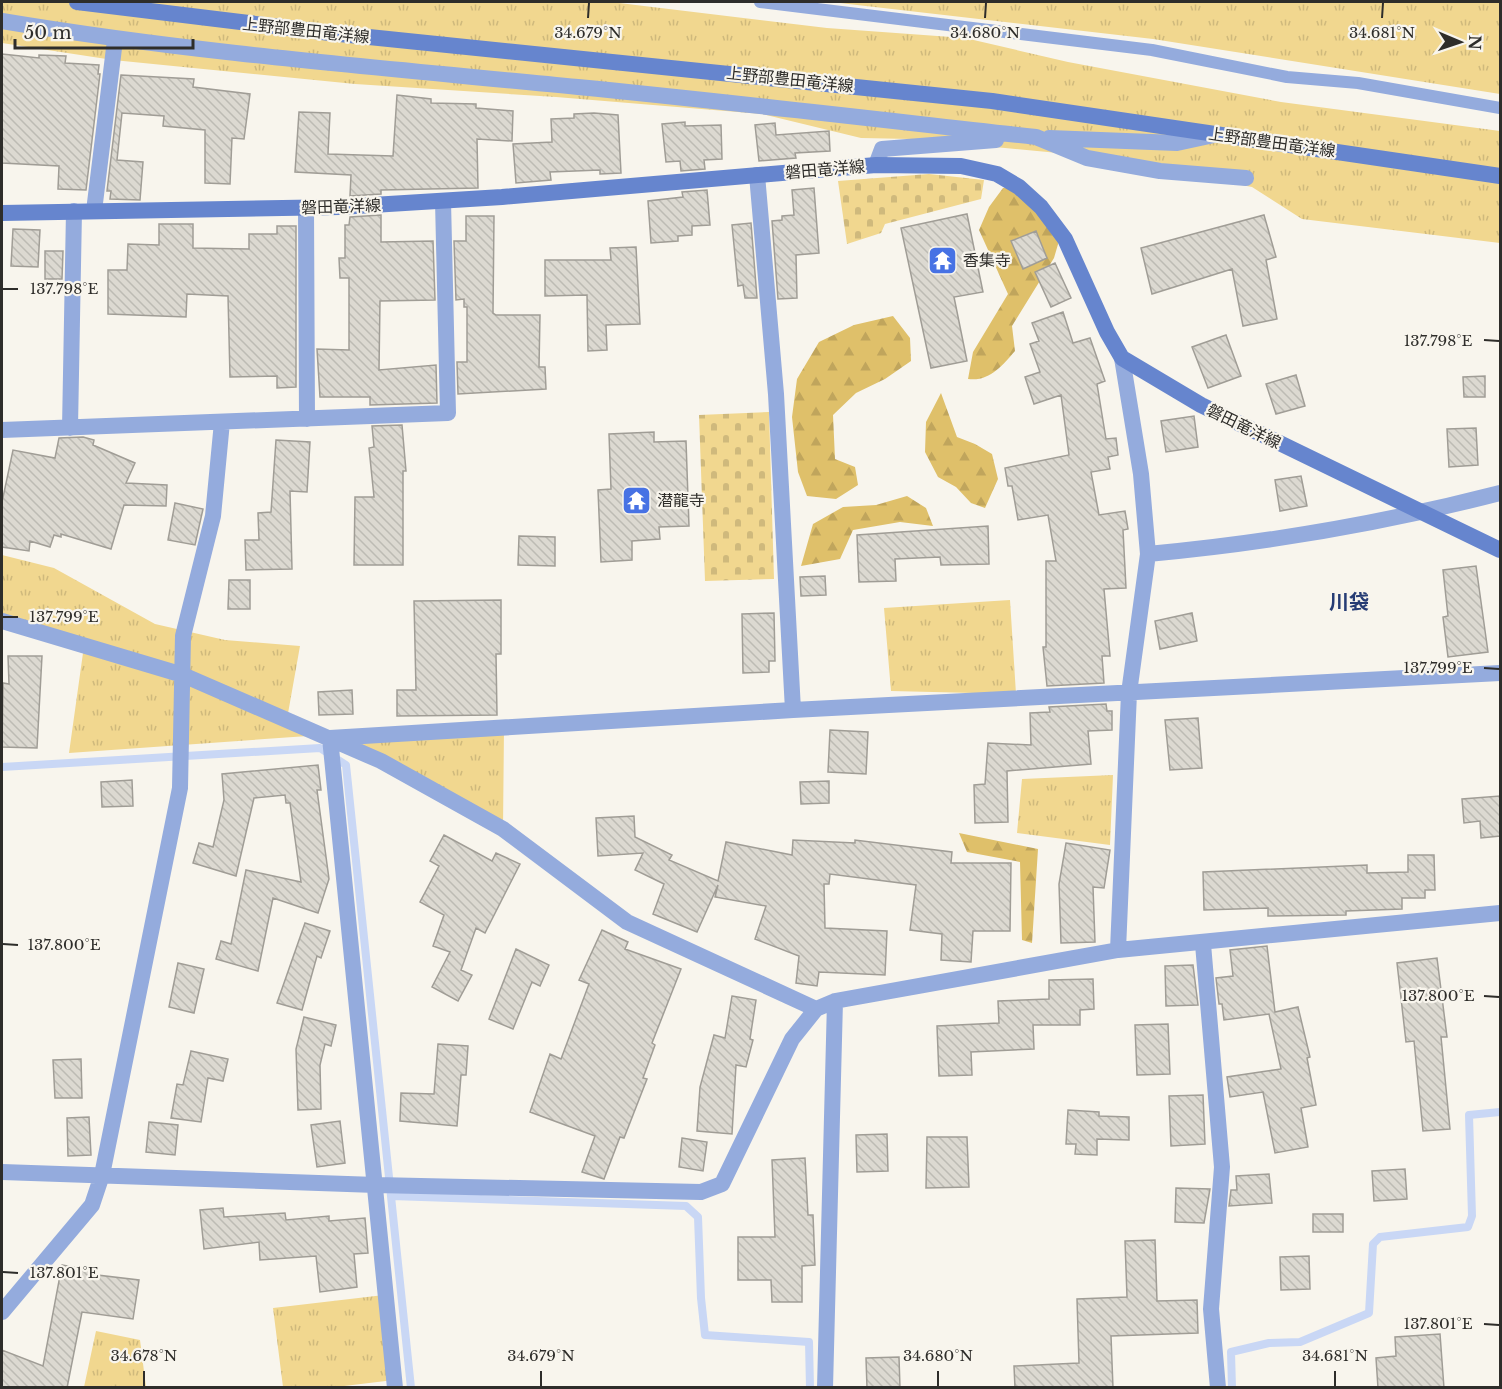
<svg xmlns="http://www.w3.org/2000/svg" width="1502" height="1389" viewBox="0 0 1502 1389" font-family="'Libre Baskerville','Noto Sans JP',serif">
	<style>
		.grass { fill: url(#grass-tufts) }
		.forest { fill: url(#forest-firs) }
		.cemetery { fill: url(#cemetery-stones) }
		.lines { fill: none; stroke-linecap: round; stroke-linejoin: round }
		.stream { stroke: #c9d7f5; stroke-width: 8 }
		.building { fill: url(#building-back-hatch); stroke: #a09d96; stroke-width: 1.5 }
		.service { stroke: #94abdd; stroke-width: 12 }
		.minor { stroke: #94abdd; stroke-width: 16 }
		.secondary { stroke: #6685ce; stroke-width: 16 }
		.ticks { fill: none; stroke: #2e2d2a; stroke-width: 2 }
		.labels { text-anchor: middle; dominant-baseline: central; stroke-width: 4.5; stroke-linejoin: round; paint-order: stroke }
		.street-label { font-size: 16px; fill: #2e2d2a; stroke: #f8f5ed }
		.poi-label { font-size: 16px; fill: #2e2d2a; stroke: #f8f5ed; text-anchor: start }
		.quarter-label { font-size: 20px; font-weight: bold; fill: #263c74; stroke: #f8f5ed }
		.ticks-label { font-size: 15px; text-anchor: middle; fill: #2e2d2a; stroke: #f8f5ed; stroke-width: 4.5; stroke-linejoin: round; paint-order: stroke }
	</style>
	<defs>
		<pattern id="grass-tufts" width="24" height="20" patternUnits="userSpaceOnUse" patternTransform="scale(1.5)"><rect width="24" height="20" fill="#f1d78f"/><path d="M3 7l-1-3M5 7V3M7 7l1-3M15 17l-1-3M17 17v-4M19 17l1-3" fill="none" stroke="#cfb97c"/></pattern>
		<pattern id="forest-firs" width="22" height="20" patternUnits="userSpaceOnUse" patternTransform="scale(1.5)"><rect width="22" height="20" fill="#dfc06a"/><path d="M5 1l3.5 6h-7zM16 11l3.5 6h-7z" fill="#c0a55c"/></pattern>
		<pattern id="cemetery-stones" width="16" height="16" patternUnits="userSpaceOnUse" patternTransform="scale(1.5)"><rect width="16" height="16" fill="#f1d78f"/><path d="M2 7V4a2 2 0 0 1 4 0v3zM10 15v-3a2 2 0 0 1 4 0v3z" fill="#cfb97c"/></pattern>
		<pattern id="building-back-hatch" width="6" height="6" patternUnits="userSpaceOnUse" patternTransform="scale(1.5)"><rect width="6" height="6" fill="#dcd9d1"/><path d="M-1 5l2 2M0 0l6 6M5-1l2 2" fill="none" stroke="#bdbbb4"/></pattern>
	</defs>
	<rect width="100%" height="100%" fill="#f8f5ed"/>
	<path class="grass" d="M2,2H611L827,28L965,38L1068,62L1281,102L1500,131V243L1302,219L1252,187L1079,155L911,139L861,138L762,114L556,97L355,84L113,60L2,43Z
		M831,2H1500V94L1153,39Z
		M2,555L54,568L155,624L225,640L300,646L287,719L322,735L69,753L83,653L2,627Z
		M1010,600L1016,694L891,691L884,608Z
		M504,728L503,829L347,737Z
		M1113,775L1110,845L1017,833L1022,779Z
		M384,1295L394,1380L336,1387H283L273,1308Z
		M96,1331L140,1340L146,1387H84Z"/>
	<path class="forest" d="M1019,187L1061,234L1054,258L1012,326L1015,351C1002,366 989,382 968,379L973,352L1008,294L979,230L989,207L1003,188Z
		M893,316L910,338L911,361L885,379L856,393L833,415L835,459L855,467L858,485L836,499L807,496L798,472L792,417L797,379L819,342L854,325Z
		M941,393L957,437L975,444L992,454L998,479L985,508L971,503L956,487L938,477L925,452L926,422Z
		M907,496L926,508L933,526L900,522L853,530L840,559L801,566L813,524L843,507L876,505Z
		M959,833L1038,849L1032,943L1022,940L1020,862L967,852Z"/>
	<path class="cemetery" d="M929,174L984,180L981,199L885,224L881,233L847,244L838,181Z
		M769,412L774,579L705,581L699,415Z"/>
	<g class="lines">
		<path class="stream" d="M2,767L320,748L346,765L411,1388
			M392,1196L686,1206L698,1217L701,1298L705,1335L809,1342L810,1388
			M1232,1388L1231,1352L1269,1343L1300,1342L1369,1313L1373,1244L1380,1237L1468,1227L1472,1216L1469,1115L1500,1112"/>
	</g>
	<path class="building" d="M2,54L39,58V55L66,56L65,63L99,65L98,74H100L86,190L58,189L59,166L2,163Z
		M121,75L194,79L193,87L250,94L244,139L232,138L230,184L205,183V130L163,126L164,116L122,113L117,160L143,162L140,200L110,199L111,191H107Z
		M397,95L431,99V103L476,104V108L513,111L512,141L477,139L478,188L381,190V194L350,196L351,175L295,172L299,112L330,113L328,154L393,156Z
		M594,113L618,115L621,173L600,174V170L550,172L551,180L516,183L513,144L552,142L551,119L574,118V114Z
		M685,122V126L721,125L722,159L704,160L705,169L681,171L680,161L666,162L662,124Z
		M775,123L776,135L829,131L830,151L795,153L796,158L759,161L755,125Z
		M814,188L819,253L796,255L797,298L778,299L772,221L782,220V216L794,215L792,190Z
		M707,190L710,225L692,226V235L678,236V241L651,243L648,201L683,197L682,192Z
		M967,214L983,292L954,297L967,361L931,368L901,228Z
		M381,215V242L433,241L435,300L380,301L379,370L436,365L437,403L370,405V397H320L317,349L349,350V278H340L339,258H345V225H349L350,217Z
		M1264,215L1276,257L1266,260L1277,319L1243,326L1232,269L1152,294L1141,248Z
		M466,216H494L493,313L496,315H540L539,367H545L546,389L458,394L457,362H467V307H464V299L456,300L454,241H466Z
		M751,223L757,298H745L743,285L738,286L732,225Z
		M159,224H193V248L249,249V234H277V226H296V387L277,388V376L230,377L228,296L187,294L186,317L108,314V270H127L128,244L159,245Z
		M13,229L40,230L38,267L11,266Z
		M1036,231L1047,258L1023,269L1011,241Z
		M636,247L640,324L606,325L607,350L588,351L587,295L545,296V260H611L610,248Z
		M45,251H63L62,279H45Z
		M1055,263L1071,298L1051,307L1035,272Z
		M1063,312L1073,343L1090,338L1105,381L1097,384L1106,439L1116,438L1118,455L1108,457L1110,469L1091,472L1099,515L1125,511L1128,529L1123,530L1126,588L1104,589L1110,656H1102L1104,683L1047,686L1043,647H1046V561H1056L1048,515L1018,520L1012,486H1008L1005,468L1069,455L1061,395L1034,404L1025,377L1040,372L1030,344L1039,341L1032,323Z
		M1226,335L1241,376L1208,388L1192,347Z
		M1296,375L1305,406L1276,414L1266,384Z
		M1485,376V397H1464L1463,377Z
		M1194,416L1198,447L1166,452L1161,421Z
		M402,425L406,471H403V565H354L355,497H374L369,448L374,447L372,426Z
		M1476,428L1478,465L1449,467L1447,429Z
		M654,432V442L686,441L689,526L659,527L660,539L632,541V560L601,562L598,490L611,489L609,434Z
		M83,437L94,440L93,445L135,463L126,483L167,485L166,506L124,505L111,549L61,534V537L54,535L50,547L30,541L29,551L2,547V502L13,450L55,458L59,438Z
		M276,440L310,442L307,492L290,491L292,569L246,570L245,540H259L258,513L271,512Z
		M1301,476L1307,506L1280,511L1275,480Z
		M175,503L203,509L195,545L168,540Z
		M988,526L989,564L941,565L940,557L895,559L896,581L859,582L857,535Z
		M519,536L555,537V566L518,565Z
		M1476,566L1488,652L1448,657L1443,617L1448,616L1443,570Z
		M825,576L826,595L801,596L800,577Z
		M229,580H250V609H228Z
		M501,600V654H496L497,715L397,716V690H416L414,601Z
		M774,613L775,661H769V672L743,673L742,614Z
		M1192,613L1197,641L1160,649L1155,621Z
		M8,656H42L37,748L2,747L3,683L9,684Z
		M352,690L353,714L319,715L318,692Z
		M1106,704L1107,711H1112V730L1088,731L1091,764L1007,771L1008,822L975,823L974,785L985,784L988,743L1031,745L1030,713L1050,712L1049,707Z
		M1198,718L1202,768L1170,770L1165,720Z
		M830,730L868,732L866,774L828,772Z
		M318,765L321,790H317L329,879L318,913L273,898L258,971L216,959L221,941L231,944L246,870L301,882L290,803H286L285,795L254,798L236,876L193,863L199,843L213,847L224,800L222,774Z
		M132,780L133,806L102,807L101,782Z
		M829,781V803L801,804L800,782Z
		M1500,796V836L1481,838L1480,821L1464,823L1462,799Z
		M634,816L635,837L672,855L669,860L718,881L726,842L792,855L793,840L855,843V840L952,852L951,863H1011L1010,931H973L971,962L941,960L942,934L910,930L916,885L830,874L829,884H824L825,928L887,931L885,975L819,972L817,986L796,983L799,956L755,939L766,906L715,897L718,885L697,932L653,914L664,884L635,870L643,853L598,856L596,818Z
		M444,835L492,861L496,853L520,864L485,933L476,928L461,970L472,975L458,1001L432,987L450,952L433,946L444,915L420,902L439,866L430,861Z
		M1066,843L1110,850L1104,888L1093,887L1095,942L1061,943L1059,884Z
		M1408,855H1434L1435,890H1425V898H1402V909L1346,911V915L1268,916V908L1204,910L1203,872L1367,865V873L1408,872Z
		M305,923L330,931L321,958L317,956L302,1010L277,1003Z
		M602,930L628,942L625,949L681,969L652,1043L655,1045L643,1078L647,1079L624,1138L620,1137L604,1179L582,1172L595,1136L530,1112L550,1054L561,1059L589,984L579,980Z
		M1267,946L1275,1012L1298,1007L1310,1057L1307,1058L1316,1105L1301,1108L1308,1147L1275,1153L1263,1092L1230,1097L1227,1077L1281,1069L1269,1014L1224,1020L1222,1004H1219L1216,978L1233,976L1230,950Z
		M516,949L549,965L540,986L532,982L513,1029L489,1019Z
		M1437,958L1447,1037H1441L1450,1129L1423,1131L1414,1041L1406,1042L1397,963Z
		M178,963L204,969L194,1013L169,1007Z
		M1193,965L1198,1005L1166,1006L1165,966Z
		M1093,979L1094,1009L1080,1010V1025H1033L1034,1049L971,1052L972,1075L939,1076L937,1026L999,1023L998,1001L1049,999V980Z
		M732,996L756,1000L750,1039L753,1040L746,1067L736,1065L732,1134L697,1131L700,1087L714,1035L725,1038Z
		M304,1017L336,1025L331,1046L325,1044L320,1065L321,1109L298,1110L296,1049Z
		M1168,1024L1170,1074L1137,1075L1135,1025Z
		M438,1044L468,1046L466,1075H461L457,1126L400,1121L401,1093L434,1094Z
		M191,1051L228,1059L223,1081L208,1078L201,1122L171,1118L177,1084L183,1085Z
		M81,1059L82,1098H55L53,1060Z
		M1203,1095L1205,1144L1171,1146L1169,1096Z
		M1068,1110L1099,1112V1116L1129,1117V1140L1097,1139V1155L1075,1154L1076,1144H1066Z
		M89,1117L91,1155L68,1156L67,1118Z
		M340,1121L345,1163L317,1167L311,1125Z
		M149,1122L178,1125L175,1155L146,1152Z
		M887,1134L888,1171L857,1172L856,1135Z
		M927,1137H967L969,1187L926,1188Z
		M682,1138L707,1142L703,1171L679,1167Z
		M805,1158L808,1215H813L815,1265L802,1266V1302H772L771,1280H738V1237H775L772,1160Z
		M1405,1169L1407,1199L1374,1201L1372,1171Z
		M1269,1174L1272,1203L1229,1206L1231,1190H1237L1236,1176Z
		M1176,1188L1210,1189L1204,1223L1175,1222Z
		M223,1208L224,1217L285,1213L286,1220L329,1216V1221L365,1218L368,1253L354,1254L357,1287L320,1292L316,1256L260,1260L259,1242L204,1249L200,1210Z
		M1313,1214H1343V1232H1313Z
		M1155,1240L1157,1301L1197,1300L1198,1333L1111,1336L1113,1388H1015L1014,1366L1079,1363L1077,1299L1127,1297L1125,1241Z
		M1309,1256L1310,1289L1281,1290L1280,1257Z
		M62,1265L90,1270L89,1274L139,1280L133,1319L82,1312L67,1388H2V1350L43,1366Z
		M1440,1334L1444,1388H1378L1376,1358L1396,1356L1395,1337Z
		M899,1357L900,1388H867L866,1358Z"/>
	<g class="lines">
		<path class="service" d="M760,2L1152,50L1287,77L1358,83L1500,108"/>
		<path class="minor" d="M2,21C193,53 385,68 578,87C731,102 883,120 1036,137L1087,158L1160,171L1246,178
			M1049,138L1177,143L1214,135
			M876,165L882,149L996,140
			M757,175L776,394L793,710
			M306,208L307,419
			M94,211L115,40
			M70,428L74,211
			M2,430L448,413L443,201
			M1148,554C1268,543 1384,523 1500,493
			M2,621L183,675L381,761L503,829L627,922L816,1009
			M1203,944L1222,1167L1211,1309L1218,1388
			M1118,950L1129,693L1148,554L1141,474L1122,358
			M2,1172L376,1185L701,1192L722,1184L792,1039L816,1009L835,1001L1118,950L1500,913
			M2,1312L92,1205L102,1175L180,788L183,636L213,516L222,422
			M395,1388L330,738L793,710L1500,673
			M825,1388L835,1001"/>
		<path class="secondary" d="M77,2L330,33L992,101L1500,176
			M2,213L340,207L502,197L876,165L961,166L997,174L1019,187L1041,207L1065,239L1107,332L1122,358L1201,405L1500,550"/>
	</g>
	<path class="ticks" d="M588,18L589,3M985,18L986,3M1382,18L1383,3M3,289H18M1484,340L1499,341M3,617H18M1484,668L1499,669M3,944L18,945M1484,996L1499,997M3,1272L18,1273M1484,1324L1499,1325M144,1386V1371M541,1386V1371M938,1386V1371M1335,1386V1371"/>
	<defs>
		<symbol id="temple-square" viewBox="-11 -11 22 22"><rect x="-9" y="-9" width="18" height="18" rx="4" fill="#4772e4" stroke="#f8f5ed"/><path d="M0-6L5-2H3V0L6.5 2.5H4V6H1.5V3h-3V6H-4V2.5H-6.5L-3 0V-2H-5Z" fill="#fff"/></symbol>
	</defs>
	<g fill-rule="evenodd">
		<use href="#temple-square" x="926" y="244" width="33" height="33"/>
		<use href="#temple-square" x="620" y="484" width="33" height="33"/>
	</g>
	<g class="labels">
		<g class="street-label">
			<text transform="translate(306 30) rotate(6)">上野部豊田竜洋線</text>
			<text transform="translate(790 79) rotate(6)">上野部豊田竜洋線</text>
			<text transform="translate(1272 142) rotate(8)">上野部豊田竜洋線</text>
			<text transform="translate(825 169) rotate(-5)">磐田竜洋線</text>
			<text transform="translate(341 206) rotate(-2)">磐田竜洋線</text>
			<text transform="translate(1244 426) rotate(26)">磐田竜洋線</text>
		</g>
		<g class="poi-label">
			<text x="963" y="260">香集寺</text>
			<text x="657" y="500">潜龍寺</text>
		</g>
		<g class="quarter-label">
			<text x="1349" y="602">川袋</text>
		</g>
	</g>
	<g class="ticks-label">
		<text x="588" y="38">34.679°N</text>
		<text x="985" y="38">34.680°N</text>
		<text x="1382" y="38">34.681°N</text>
		<text x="64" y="294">137.798°E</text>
		<text x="1438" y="346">137.798°E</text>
		<text x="64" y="622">137.799°E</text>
		<text x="1438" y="673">137.799°E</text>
		<text x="64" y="950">137.800°E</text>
		<text x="1438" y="1001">137.800°E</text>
		<text x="64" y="1278">137.801°E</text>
		<text x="1438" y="1329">137.801°E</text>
		<text x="144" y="1361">34.678°N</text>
		<text x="541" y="1361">34.679°N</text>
		<text x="938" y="1361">34.680°N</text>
		<text x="1335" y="1361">34.681°N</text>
	</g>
	<rect width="1502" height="1389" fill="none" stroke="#2e2d2a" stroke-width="6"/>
	<g transform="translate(1460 42) rotate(92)" stroke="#f8f5ed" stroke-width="4.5" paint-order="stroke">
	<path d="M0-4.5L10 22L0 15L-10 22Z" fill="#2e2d2a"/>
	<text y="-9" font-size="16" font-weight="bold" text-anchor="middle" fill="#2e2d2a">N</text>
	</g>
	<path d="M15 39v9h178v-9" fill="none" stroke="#2e2d2a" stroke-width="3"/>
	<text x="24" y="39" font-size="18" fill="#2e2d2a" stroke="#f8f5ed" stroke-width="4.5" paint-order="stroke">50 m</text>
</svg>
